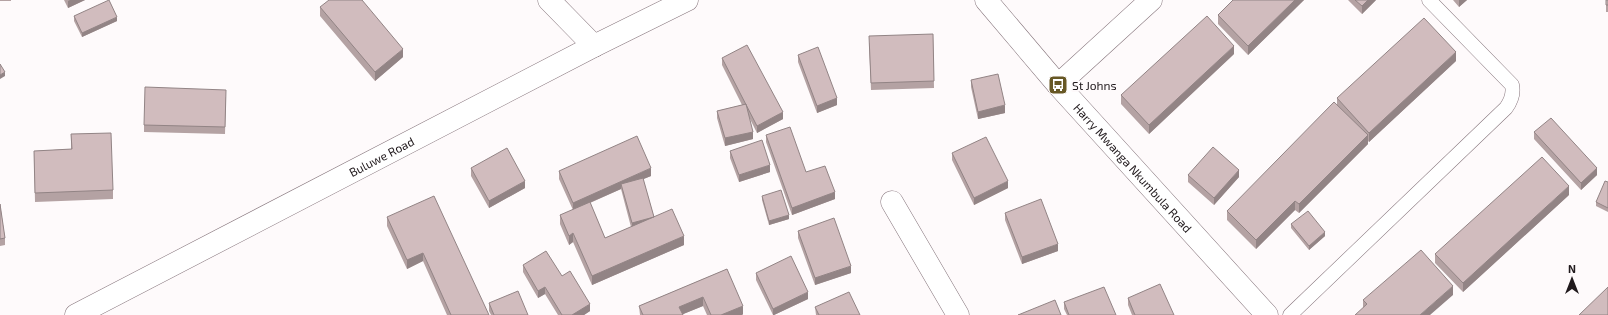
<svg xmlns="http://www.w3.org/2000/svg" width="1608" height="315" viewBox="0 0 1608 315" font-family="'Exo 2',sans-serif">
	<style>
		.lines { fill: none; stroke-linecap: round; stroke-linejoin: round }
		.service-casing { stroke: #86757c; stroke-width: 15 }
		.minor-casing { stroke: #86757c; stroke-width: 23 }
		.tertiary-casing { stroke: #86757c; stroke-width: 23 }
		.service { stroke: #fff; stroke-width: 14 }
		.minor { stroke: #fff; stroke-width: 22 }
		.tertiary { stroke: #fff; stroke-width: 22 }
		.wall { fill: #b4a2a3; fill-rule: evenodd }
		.shaded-wall { fill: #928485 }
		.building { fill: #d1bcbe; stroke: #928485 }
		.labels { text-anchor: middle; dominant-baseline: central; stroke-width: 4; stroke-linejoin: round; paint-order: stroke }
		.poi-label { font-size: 12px; fill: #20191c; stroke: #fefafb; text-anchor: start }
		.street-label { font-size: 12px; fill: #20191c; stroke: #fefafb }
	</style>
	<rect width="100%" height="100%" fill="#fefafb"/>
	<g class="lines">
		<defs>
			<path id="service" d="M1290,315L1506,108C1511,101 1514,94 1512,85L1429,0"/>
			<g id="minor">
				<path d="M549,0L594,46"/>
				<path id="s1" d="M986,0L1058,85L1267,315"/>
				<path d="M1058,85L1151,0"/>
				<path d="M892,202L958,315"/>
			</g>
			<g id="tertiary">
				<path id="s2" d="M76,315L594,46L687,0"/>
			</g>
		</defs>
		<use href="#service" class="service-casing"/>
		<use href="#minor" class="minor-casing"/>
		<use href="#tertiary" class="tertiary-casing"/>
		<use href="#service" class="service"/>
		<use href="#minor" class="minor"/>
		<use href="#tertiary" class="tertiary"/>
	</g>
	<path class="wall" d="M0,0H11V1H0Z
		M64,0H85L68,8Z
		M1233,0H1304L1248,55L1218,24V15Z
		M1348,0H1376L1362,14Z
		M1453,0H1467L1459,7Z
		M1606,0H1608V12H1606Z
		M320,7L403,57L375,81L320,16Z
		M74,16L117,21L82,37L74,21Z
		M933,34L934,88L871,90L869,43Z
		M1234,54L1149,134L1121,104V95Z
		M798,55L837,105L817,113L798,62Z
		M722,58L783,119L757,133L749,117L753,139L725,146L717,118V111L742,105L722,65Z
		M1456,61L1369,142L1368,141V144L1299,213L1295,210L1256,249L1227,220V211L1337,105V98Z
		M971,80L1005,113L978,119L971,87Z
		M226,97L225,134L144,132V125Z
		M1534,132L1597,175L1581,190L1534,139Z
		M71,134L113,190V199L35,202L34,151L71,149Z
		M766,135L806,172L835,199L792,215L766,142Z
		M730,151L770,172L739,182L730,158Z
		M952,153L1008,188L974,205L952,160Z
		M471,168L525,188L489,208L471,176Z
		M559,171L651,176L643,179L654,217L684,245L592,285L573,242L569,245L560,224V215L573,210L559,179ZM621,189L631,227L605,238L590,203Z
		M1188,175L1239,177L1214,205L1188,182Z
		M1608,182V212L1596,206V202Z
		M1569,195L1463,292L1435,263V254Z
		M762,196L789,219L769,225L762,200Z
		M0,204L5,238V245L0,246Z
		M1005,213L1058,251L1022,264L1005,220Z
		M387,217L489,315H447L423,261L407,269L387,226Z
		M1291,224L1325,236L1309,250L1291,228Z
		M798,231L851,273L815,285L798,238Z
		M523,265L562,276L590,311L584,315H558L545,294L538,298L523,272Z
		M727,269L743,314L742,315H707L703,306L683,314V315H640L639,306Z
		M756,273L808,299L774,315H773L756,280Z
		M1453,295L1363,308V300Z
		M1128,298L1174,315H1132L1128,305Z
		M1064,302L1116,315H1067L1064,309Z
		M489,303L528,315H491L489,311Z
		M815,307L860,315H816Z"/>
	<path class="shaded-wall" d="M70,0H85L68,8V1Z
		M1295,0H1304L1248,55V46Z
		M1368,0H1376L1362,14V6Z
		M1459,0H1467L1459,7Z
		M117,17V21L82,37V33Z
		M1234,46V54L1149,134V125Z
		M403,49V57L375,81V72Z
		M1456,52V61L1369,142V133Z
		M5,72V76L0,79V75Z
		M837,98V105L817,113V106Z
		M1005,105V113L978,119V112Z
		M783,112V119L757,133V126Z
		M753,132V139L725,146V138Z
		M1368,135V144L1299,213V204Z
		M770,165V172L739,182V175Z
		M651,168V176L622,188L621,184V189L573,210V203Z
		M1597,168V175L1581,190V183Z
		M1239,170V177L1214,205V198Z
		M525,181V188L489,208V201Z
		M1008,181V188L974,205V198Z
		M1569,186V195L1463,292V283Z
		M835,192V199L792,215V208Z
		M1295,201V210L1256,249V240Z
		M789,215V219L769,225V221Z
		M654,217L632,230V223Z
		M1325,232V236L1309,250V246Z
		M573,233V242L569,245V236Z
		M684,236V245L592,285V276Z
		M1058,244V251L1022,264V257Z
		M423,253V261L407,269V260Z
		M851,266V273L815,285V278Z
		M1453,286V295L1430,315H1420Z
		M545,287V294L538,298V291Z
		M808,292V299L774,315H773V309Z
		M703,297V306L681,315L679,307Z
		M590,304V311L584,315H572Z
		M743,306V314L742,315H721Z"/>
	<path class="building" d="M109,0L117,17L82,33L74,16Z
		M329,0H362L403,49L375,72L320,7Z
		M1233,0H1295L1248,46L1218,15Z
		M1355,0H1368L1362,6Z
		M1606,0H1608V5H1606Z
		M1207,16L1234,46L1149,125L1121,95Z
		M1424,18L1456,52L1369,133L1337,98Z
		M933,34L934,81L871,83L869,36Z
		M747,45L783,112L757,126L722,58Z
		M818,47L837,98L817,106L798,55Z
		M0,64L5,72L0,75Z
		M998,74L1005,105L978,112L971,80Z
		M145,87L226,90L225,127L144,125Z
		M1334,102L1368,135L1299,204L1295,201L1256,240L1227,211Z
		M746,104L753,132L725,138L717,111Z
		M1551,118L1597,168L1581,183L1534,132Z
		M790,127L806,172L825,166L835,192L792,208L766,135Z
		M111,133L113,190L35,193L34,151L72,149L71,134Z
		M637,136L651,168L573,203L559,171Z
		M986,137L1008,181L974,198L952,153Z
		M762,140L770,165L739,175L730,151Z
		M1213,147L1239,170L1214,198L1188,175Z
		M507,148L525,181L489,201L471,168Z
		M1542,157L1569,186L1463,283L1435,254Z
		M643,178L654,217L632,223L621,184Z
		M1605,181L1608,182V208L1596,202Z
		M781,190L789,215L769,221L762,196Z
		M434,196L489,315H451L423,253L407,260L387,217Z
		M1041,199L1058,244L1022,257L1005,213Z
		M590,202L605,238L672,209L684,236L592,276L573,233L569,236L560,215Z
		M0,204L5,238L0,239Z
		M1308,211L1325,232L1309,246L1291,224Z
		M834,218L851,266L815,278L798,231Z
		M1421,250L1453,286L1420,315H1355L1367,304L1363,300Z
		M546,251L562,276L570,271L590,304L572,315H562L545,287L538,291L523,265Z
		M791,256L808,292L773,309L756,273Z
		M727,269L743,306L721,315H711L703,297L679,307L683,315H643L639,306Z
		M1160,284L1174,315H1135L1128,298Z
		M1104,287L1116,315H1069L1064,302Z
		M1608,287V315H1579Z
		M518,291L528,315H494L489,303Z
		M849,292L860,315H819L815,307Z
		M1055,300L1061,315H1018Z"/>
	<defs>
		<symbol id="bus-square" viewBox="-11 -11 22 22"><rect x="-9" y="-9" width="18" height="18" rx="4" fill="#675825" stroke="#fefafb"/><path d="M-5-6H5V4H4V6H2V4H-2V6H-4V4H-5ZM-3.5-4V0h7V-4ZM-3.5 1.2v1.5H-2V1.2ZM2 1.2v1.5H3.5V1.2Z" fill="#fff"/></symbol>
	</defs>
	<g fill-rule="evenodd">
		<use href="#bus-square" x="1047" y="74" width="22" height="22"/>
	</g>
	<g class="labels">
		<g class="poi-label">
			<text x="1072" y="85">St Johns</text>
		</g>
		<g class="street-label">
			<text stroke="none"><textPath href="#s2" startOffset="344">Buluwe Road</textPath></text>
			<text stroke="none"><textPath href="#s1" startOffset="223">Harry Mwanga Nkumbula Road</textPath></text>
		</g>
	</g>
	<g transform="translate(1572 279)" stroke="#fefafb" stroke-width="3" paint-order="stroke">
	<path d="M0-3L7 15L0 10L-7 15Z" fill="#20191c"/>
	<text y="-6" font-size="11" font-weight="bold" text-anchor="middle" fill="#20191c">N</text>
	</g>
</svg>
